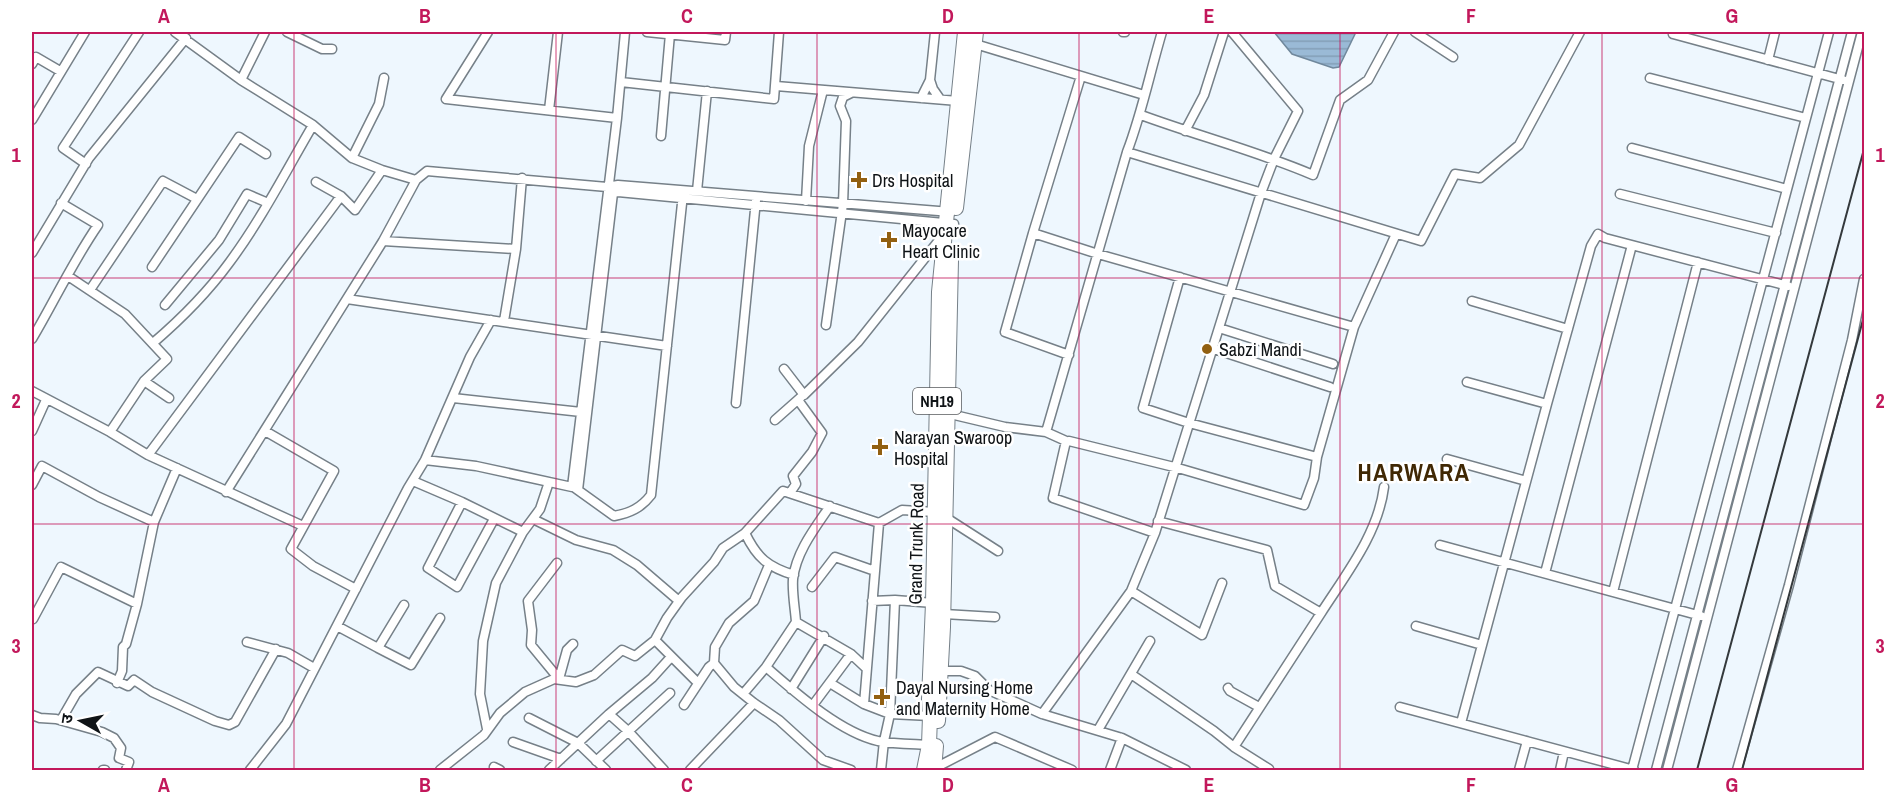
<svg xmlns="http://www.w3.org/2000/svg" width="1896" height="802" viewBox="0 0 1896 802" font-family="'Archivo Narrow','Noto Sans Devanagari',sans-serif">
	<style>
		.water { fill: url(#water-rules); stroke: #70889c; stroke-width: 1.5 }
		.lines { fill: none; stroke-linecap: round; stroke-linejoin: round }
		.minor-casing { stroke: #768088; stroke-width: 11 }
		.trunk-casing { stroke: #768088; stroke-width: 16 }
		.minor { stroke: #fff; stroke-width: 8 }
		.trunk { stroke: #fff; stroke-width: 14 }
		.rail { stroke: #34393c; stroke-width: 2 }
		.grid { fill: none; stroke: #c2185b; stroke-width: 1.5; stroke-opacity: 0.55 }
		.poi-dot { fill: #926011; stroke: #fff; stroke-width: 2 }
		.labels { text-anchor: middle; dominant-baseline: central; stroke-width: 5; stroke-linejoin: round; paint-order: stroke }
		.shield { fill: #fff; stroke: #575a5c; stroke-width: 1.5 }
		.shield-label { font-size: 16px; font-weight: bold; fill: #0f1316 }
		.poi-label { font-size: 18px; fill: #0f1316; stroke: #fff; text-anchor: start }
		.street-label { font-size: 18px; fill: #0f1316; stroke: #fff }
		.district-label { font-size: 24px; font-weight: bold; letter-spacing: 1.5px; fill: #402804; stroke: #fff }
		.neatline { fill: none; stroke: #c2185b; stroke-width: 2 }
		.grid-label { font-size: 20px; text-anchor: middle; font-weight: bold; fill: #c2185b }
	</style>
	<defs>
		<pattern id="water-rules" width="6" height="5" patternUnits="userSpaceOnUse" patternTransform="scale(1.5)"><rect width="6" height="5" fill="#9abad6"/><path d="M0 2.5h6" fill="none" stroke="#849fb7"/></pattern>
	</defs>
	<rect width="100%" height="100%" fill="#eef7fe"/>
	<path class="water" d="M1274,32H1356L1339,67L1333,68L1292,54Z"/>
	<g class="lines">
		<defs>
			<path id="minor" d="M175,32L241,80L313,125L352,158L382,170L416,180
				M287,32L322,49H332
				M488,32L446,99L617,118
				M647,32L725,40L726,32
				M1123,32H1125
				M1415,32L1453,57
				M1674,32L1673,34L1843,80
				M972,43L1144,95
				M1768,60L1775,32
				M32,64L36,57L60,71
				M1081,76L1033,233L1098,254L1354,327L1396,234
				M1650,78L1806,118
				M241,80L265,32
				M930,80L935,32
				M621,82L774,99L779,32
				M776,86L958,101
				M921,98L930,80L933,89L940,99
				M549,110L558,32
				M1141,115C1198,136 1257,151 1313,175L1340,100L1368,80L1394,32
				M32,120L85,32
				M1185,131L1204,95L1224,32
				M661,136L670,34
				M1632,148L1787,189
				M1127,152L1421,241L1455,174L1480,178L1519,145L1580,32
				M352,158L379,104L384,78
				M86,164L63,148L139,32
				M316,182L341,196L355,210L382,170
				M697,191L707,91
				M1620,194L1776,233
				M806,201L809,146L823,90
				M1033,233L1005,332L1069,355
				M383,241L516,249
				M32,253L89,158L186,38
				M152,267L239,137L266,154
				M68,276L125,314L167,359L144,381L110,432
				M1180,277L1143,408L1189,423L1317,457
				M90,290L163,181L197,199
				M347,299L667,346
				M1472,301L1568,329
				M165,305L219,240L247,194L268,203
				M504,321L516,249L522,178
				M826,325L843,204L846,121L840,106L843,97L851,93
				M1219,328L1333,364
				M32,339C54,302 73,261 98,225L61,203
				M153,343C181,319 207,293 229,263C261,220 286,171 313,125
				M1214,349L1330,387
				M784,369L804,395L858,342L944,234
				M144,381L169,398
				M32,391L110,432L148,455L303,526
				M453,398L581,412
				M736,403L756,200
				M1547,404L1591,246L1598,234L1605,238L1788,286
				M946,413L1005,427L1046,432
				M775,420L801,397
				M32,431L46,400
				M265,431L334,471L291,549L313,566L356,589
				M1069,441L1178,468L1304,505L1314,478L1317,457L1354,327
				M148,455L341,196
				M1447,459L1526,481
				M425,460L476,466L572,487L617,118L625,32
				M413,481L462,502L523,532L496,583L483,641L480,694L487,729
				M32,485L42,466L99,497L154,522L177,468
				M575,488L614,516C630,513 641,508 651,495L683,194
				M578,490L613,193L618,192L954,224
				M226,492L383,241L416,180L427,171L607,187L618,185L951,212
				M790,493L796,484L793,476L812,452L822,433L798,400
				M462,502L428,568L457,587L494,519
				M830,506C815,528 796,552 793,579C792,593 795,608 796,622L851,654L866,668
				M945,517L998,551
				M533,519L576,540L613,550L637,565L679,601
				M879,523L864,704L890,714L930,716
				M523,532L540,509L549,482
				M745,533C757,558 768,567 794,575
				M1155,533L1053,498L1066,441L1046,432L1127,152C1142,113 1150,72 1162,32
				M1440,545L1701,616
				M557,563L528,601L532,630L531,645L559,679L567,650L573,644
				M769,565L754,601L729,623L715,647L714,663L734,687L754,703L779,720L823,760L851,770
				M1545,573L1632,245
				M812,587L835,557L875,571
				M1131,591L1202,635L1222,583
				M1613,592L1698,262
				M872,601L895,600L933,603
				M1321,613C1346,574 1378,534 1384,487
				M944,614L995,617
				M33,619L61,567L137,604
				M796,622L766,667C795,692 839,732 878,741C894,744 912,744 929,745
				M337,626L378,648L404,605
				M1416,626L1482,645
				M247,642L288,653L314,668
				M378,648L411,665L440,618
				M941,671H961L975,676L989,690L1042,714L1122,738L1186,770
				M1131,674L1214,731L1234,747L1321,613L1275,586L1267,550L1158,521
				M117,683L122,671L123,647L126,644L137,604L154,522
				M698,683L655,640L667,618L682,597L714,562L723,548L745,533L783,491L879,523L902,510L935,512
				M830,683L864,704
				M1228,688L1230,691L1259,707
				M791,689L824,636
				M743,694L766,667
				M684,705L709,667L714,663
				M813,705L851,654
				M1400,707L1634,770
				M609,714L628,731L664,770
				M1042,714L1131,591L1155,533L1261,193L1274,159L1298,111L1232,32
				M32,715L40,718L56,719L102,732L114,738L121,748L119,758L129,762L126,770
				M529,718L578,743L606,770
				M61,720L76,694L98,672L128,686L134,680L152,692L215,721L229,725L235,722L276,649
				M1461,723L1547,404L1467,382
				M1098,730L1150,641
				M513,742L561,759
				M1234,747L1269,769
				M596,761L670,693
				M494,767L500,770
				M935,768L995,737L1072,770
				M103,770H105
				M250,770L286,724L408,488L425,460L470,357L491,320
				M440,770L484,735L500,713L525,692L554,679L576,682L594,675L622,650L635,656L655,640
				M549,770L609,714L652,678L671,657
				M690,770L754,703
				M881,770L884,741L890,714L895,600
				M1110,770L1122,738
				M1519,770L1527,741
				M1560,770L1564,752
				M1632,770L1829,32
				M1656,770L1852,32
				M1667,770L1862,32
				M1737,770L1789,585L1852,340L1864,279"/>
			<path id="trunk" d="M956,208L976,32
				M938,721L943,627L951,260
				M924,770L929,745L930,716L929,699L933,603L939,292L965,32
				M934,770L936,746"/>
		</defs>
		<use href="#minor" class="minor-casing"/>
		<use href="#trunk" class="trunk-casing"/>
		<use href="#minor" class="minor"/>
		<use href="#trunk" class="trunk"/>
		<path class="rail" d="M1697,770L1864,149
			M1742,770L1864,316"/>
	</g>
	<path class="grid" d="M294,32V770M556,32V770M817,32V770M1079,32V770M1340,32V770M1602,32V770M32,278H1864M32,524H1864"/>
	<g class="poi-dot">
		<path d="M856 171h6v6h6v6h-6v6h-6v-6h-6v-6h6z"/>
		<path d="M886 231h6v6h6v6h-6v6h-6v-6h-6v-6h6z"/>
		<circle cx="1207" cy="349" r="6"/>
		<path d="M877 438h6v6h6v6h-6v6h-6v-6h-6v-6h6z"/>
		<path d="M879 688h6v6h6v6h-6v6h-6v-6h-6v-6h6z"/>
	</g>
	<g class="labels">
		<rect class="shield" x="913" y="388" width="48" height="26" rx="4.5"/>
		<g class="shield-label">
			<text x="937" y="401">NH19</text>
		</g>
		<g class="poi-label">
			<text x="872" y="180">Drs Hospital</text>
			<text x="902" y="230">Mayocare<tspan x="902" dy="21">Heart Clinic</tspan></text>
			<text x="1219" y="349">Sabzi Mandi</text>
			<text x="894" y="437">Narayan Swaroop<tspan x="894" dy="21">Hospital</tspan></text>
			<text x="896" y="687">Dayal Nursing Home<tspan x="896" dy="21">and Maternity Home</tspan></text>
		</g>
		<g class="street-label">
			<text transform="translate(916 544) rotate(-89)">Grand Trunk Road</text>
		</g>
		<g class="district-label">
			<text x="1414" y="472">HARWARA</text>
		</g>
	</g>
	<rect width="1896" height="802" fill="none" stroke="#ffffff" stroke-width="66"/>
	<g transform="translate(81 721) rotate(279)" stroke="#ffffff" stroke-width="4.5" paint-order="stroke">
	<path d="M0-4.5L10 22L0 15L-10 22Z" fill="#0f1316"/>
	<text y="-9" font-size="16" font-weight="bold" text-anchor="middle" fill="#0f1316">उ</text>
	</g>
	<rect x="33" y="33" width="1830" height="736" class="neatline"/>
	<g class="grid-label">
		<text x="164" y="23">A</text>
		<text x="425" y="23">B</text>
		<text x="687" y="23">C</text>
		<text x="948" y="23">D</text>
		<text x="1209" y="23">E</text>
		<text x="1471" y="23">F</text>
		<text x="1732" y="23">G</text>
		<text x="16" y="162">1</text>
		<text x="1880" y="162">1</text>
		<text x="16" y="408">2</text>
		<text x="1880" y="408">2</text>
		<text x="16" y="653">3</text>
		<text x="1880" y="653">3</text>
		<text x="164" y="792">A</text>
		<text x="425" y="792">B</text>
		<text x="687" y="792">C</text>
		<text x="948" y="792">D</text>
		<text x="1209" y="792">E</text>
		<text x="1471" y="792">F</text>
		<text x="1732" y="792">G</text>
	</g>
</svg>
